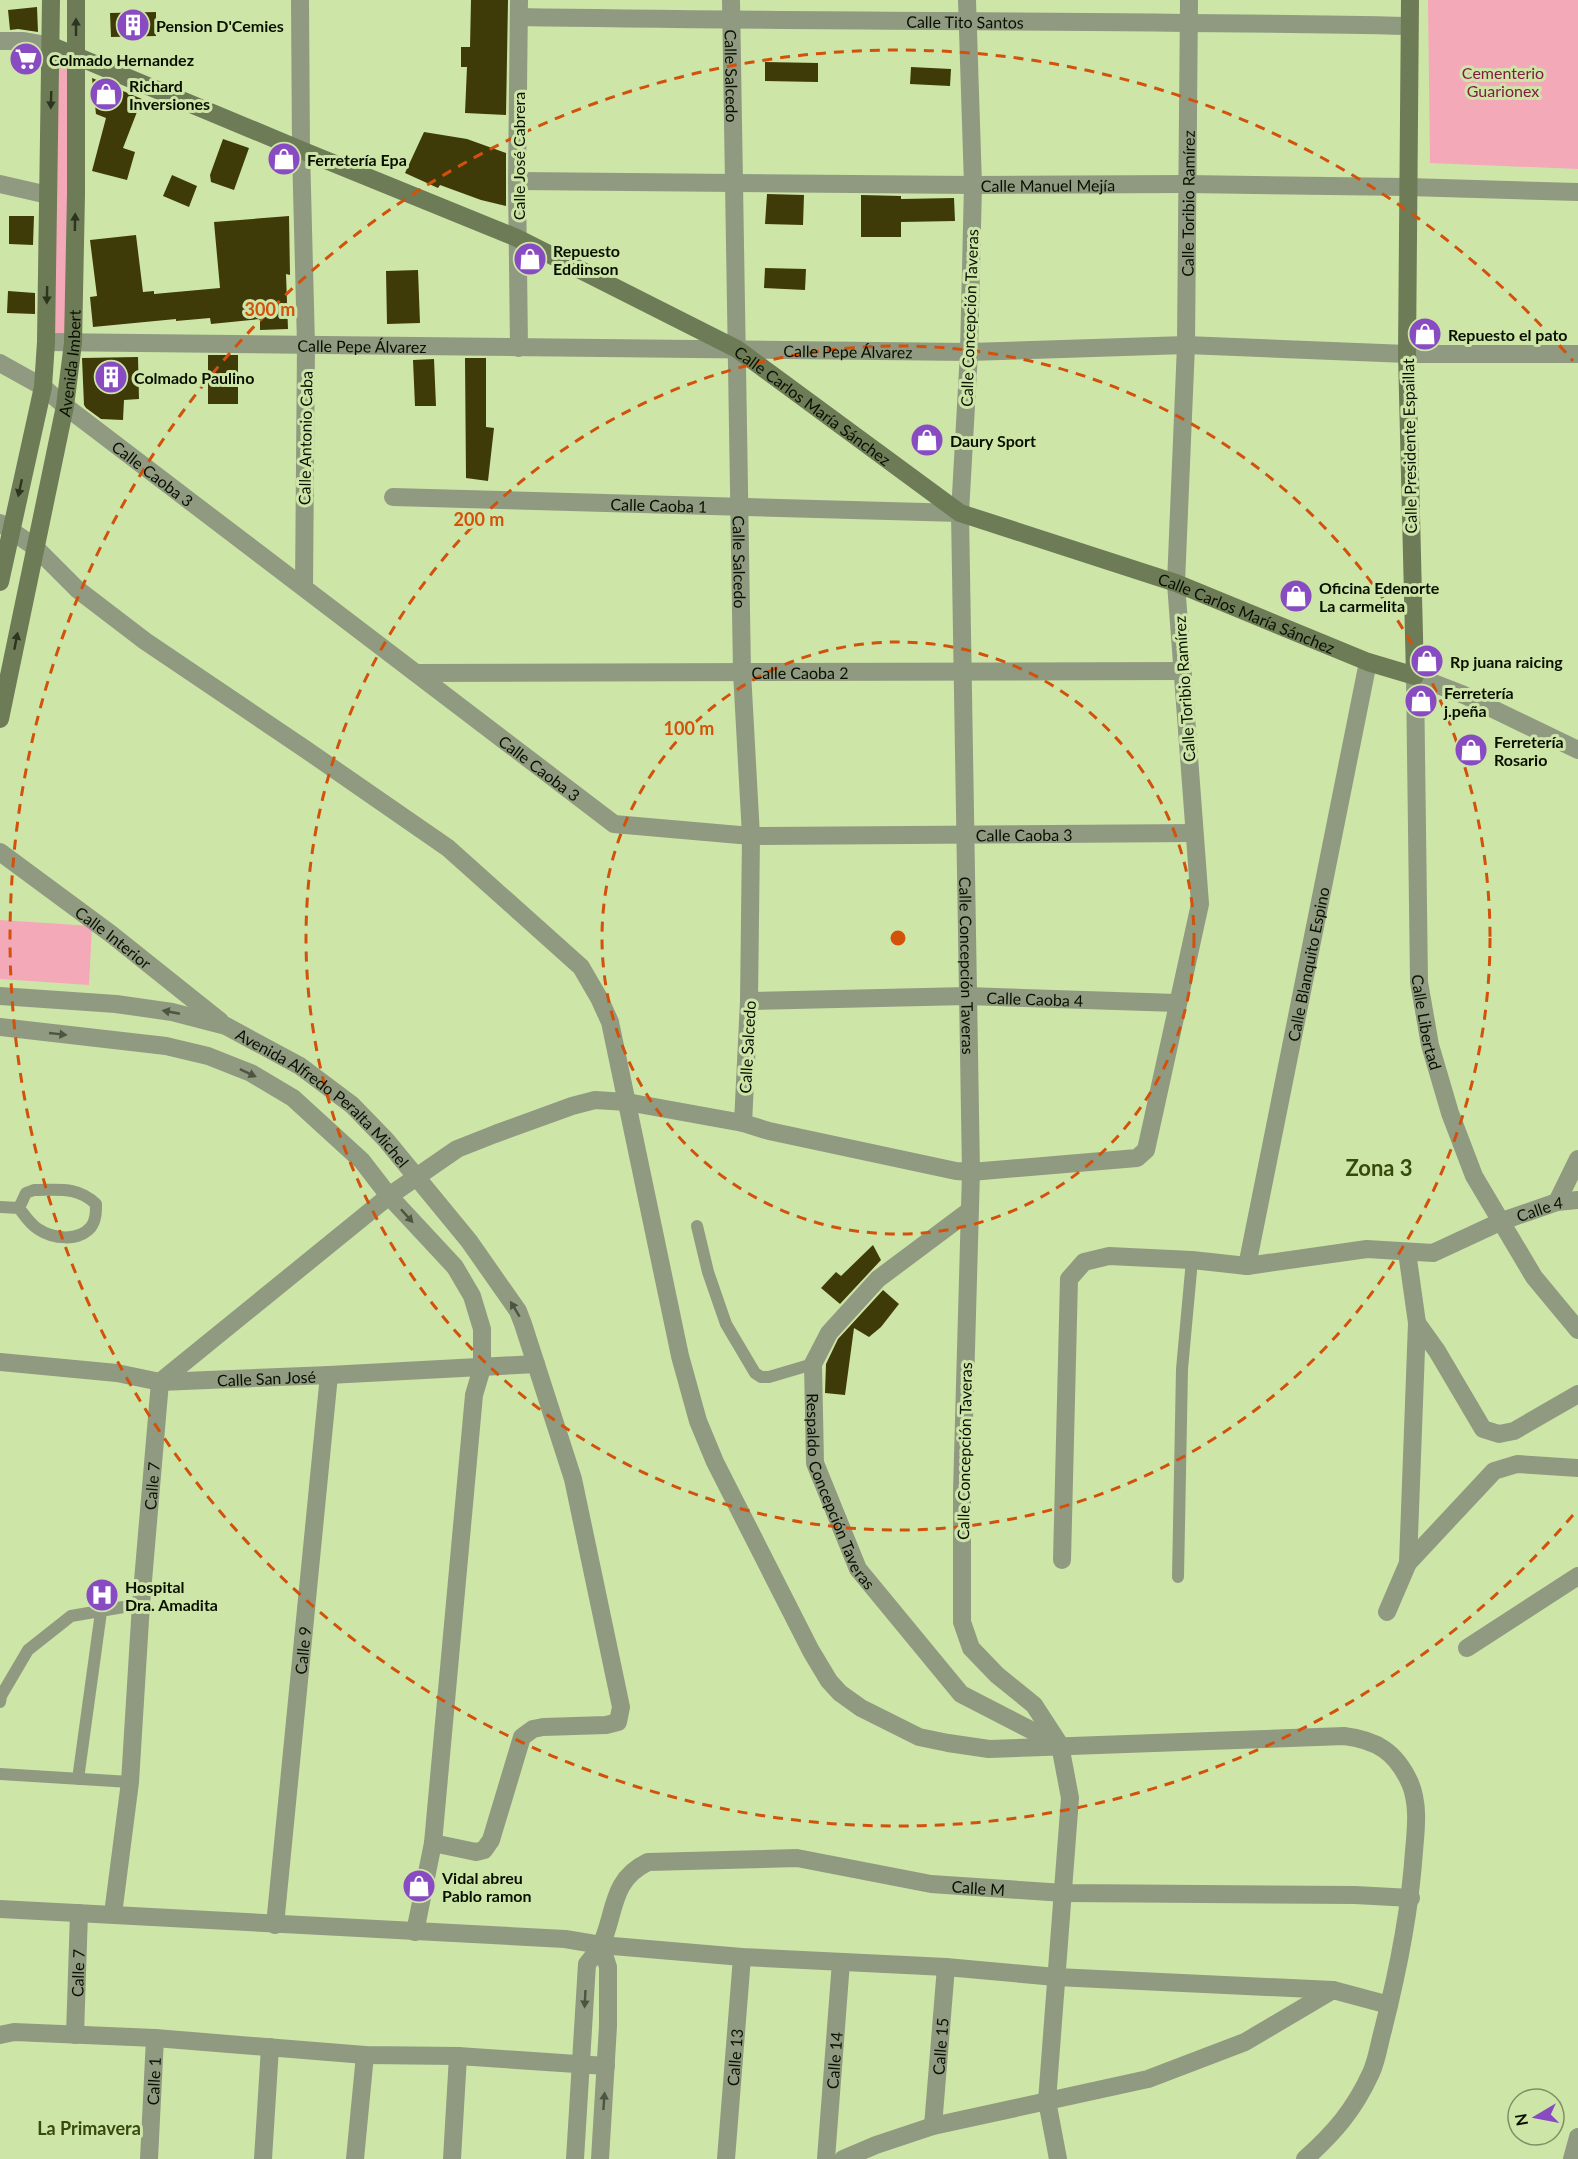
<svg xmlns="http://www.w3.org/2000/svg" width="1578" height="2159" viewBox="0 0 1578 2159" font-family="Lato,sans-serif">
	<style>
		.green { fill: #f4a9b9 }
		.building { fill: #3f3b09 }
		.lines { fill: none; stroke-linecap: round; stroke-linejoin: round }
		.lane { stroke: #909a81; stroke-width: 12 }
		.street { stroke: #909a81; stroke-width: 18 }
		.secondary { stroke: #6d7b56; stroke-width: 18 }
		.oneway { fill: #2c351e }
		.oneway2 { fill: #4c5540 }
		.ring { fill: none; stroke: #d2520b; stroke-width: 3; stroke-dasharray: 10 8 }
		.labels { text-anchor: middle; dominant-baseline: central; stroke-width: 6; stroke-linejoin: round; paint-order: stroke }
		.street-label { font-size: 16px; fill: #091000; stroke: #cee5a8 }
		.poi-label { font-size: 16px; font-weight: bold; fill: #091000; stroke: #cee5a8; text-anchor: start }
		.park-label { font-size: 16px; fill: #841b40; stroke: #cee5a8 }
		.neighbourhood-label { font-size: 18px; font-weight: bold; fill: #37490f; stroke: #cee5a8 }
		.district-label { font-size: 22px; font-weight: bold; fill: #37490f; stroke: #cee5a8 }
		.centre { fill: #d2520b; stroke: #cee5a8; stroke-width: 3 }
		.ring-label { font-size: 18px; text-anchor: middle; font-weight: bold; fill: #d2520b; stroke: #cee5a8; stroke-width: 6; stroke-linejoin: round; paint-order: stroke }
	</style>
	<rect width="100%" height="100%" fill="#cee5a8"/>
	<path class="green" d="M1428,0H1578V169L1430,163Z
		M69,56V336L51,337L57,57Z
		M0,920L92,926L89,985L0,979Z"/>
	<path class="building" d="M471,0H508L506,115L465,113L467,67H461V47H470Z
		M37,7L38,32L18,29L10,30L8,10Z
		M156,12V36L111,37L110,13Z
		M16,52L36,55L35,67L15,65Z
		M765,62L818,63V82L765,81Z
		M911,67L951,69L950,86L910,84Z
		M92,78L142,99L123,148L135,152L127,180L92,171L106,118L96,114Z
		M424,132L467,139L506,153V206L481,200L440,185L438,188L405,173Z
		M223,139L249,148L234,190L211,182L210,175Z
		M172,175L197,186L189,207L163,196Z
		M767,194L804,195L803,225L765,224Z
		M861,195L901,196V199L954,198L955,221L901,222V237H861Z
		M9,216H34L33,245L9,244Z
		M289,216L290,275L286,274L288,329L260,330V319L211,324L210,318L176,321V319L93,327L90,297L97,296L90,240L136,235L143,292L154,291V294L220,288L214,222Z
		M765,268L806,269L805,290L764,288Z
		M418,270L420,323L387,324L386,271Z
		M8,291L35,293V314L7,313Z
		M208,355H238V404H208Z
		M138,357L139,399L124,400L123,420L101,419L86,408L84,405L82,358Z
		M465,358H486V427L494,428L488,481L466,478Z
		M434,359L436,406H415L413,360Z
		M873,1245L881,1260L840,1304L821,1288L836,1272L841,1276Z
		M883,1290L899,1304L881,1327L869,1337L854,1328L845,1395L825,1393L826,1364L838,1339Z"/>
	<g class="lines">
		<path class="lane" d="M34,1190C58,1190 78,1186 96,1204C96,1212 96,1220 91,1227C78,1242 53,1239 38,1229C30,1224 25,1216 19,1208L26,1193Z
			M0,1207L19,1208
			M697,1226L708,1272L726,1324L755,1373L761,1377H769L813,1364
			M1178,1577L1182,1369L1192,1260
			M0,1702L1,1696L28,1650L71,1616L141,1604
			M0,1774L130,1782
			M78,1779L101,1612"/>
		<g class="street">
			<path d="M300,0L301,150L306,345L304,587"/>
			<path d="M519,0L517,181L519,348"/>
			<path id="s1" d="M731,0L742,672L751,836L749,1001L743,1123"/>
			<path id="s2" d="M967,0L973,185L969,352L960,513L971,1172L962,1492V1622L971,1648L997,1675L1034,1705L1060,1745L1070,1798L1047,2101L1058,2159"/>
			<path id="s3" d="M519,17C816,22 1112,20 1409,26"/>
			<path d="M0,41H24L52,46"/>
			<path id="s4" d="M517,181L973,185L1186,184L1408,187L1578,192"/>
			<path d="M0,184L48,195"/>
			<path id="s5" d="M46,342L969,352L1186,345L1407,354H1578"/>
			<path id="s6" d="M0,363L43,387L65,406L614,824L751,836L1194,833"/>
			<path id="s7" d="M393,497L960,513"/>
			<path d="M0,523L35,547L77,589L145,641L305,749L448,848L581,967L599,998L610,1022L680,1356L698,1421L715,1462L811,1651L829,1681L840,1693L861,1708L919,1737L948,1743L989,1749L1344,1736C1377,1740 1396,1752 1410,1783C1419,1804 1416,1829 1414,1851C1410,1911 1398,1971 1383,2030C1379,2044 1377,2060 1371,2073C1354,2110 1335,2132 1305,2159"/>
			<path id="s8" d="M416,673L1183,671"/>
			<path id="s9" d="M1578,750L1464,695L1415,676L1419,982L1430,1045L1450,1113L1474,1176L1534,1277L1578,1330"/>
			<path id="s10" d="M0,852L111,934L220,1021"/>
			<path id="s11" d="M0,996L116,1004L172,1012L226,1026L300,1066L352,1105L386,1140L469,1241L518,1311L523,1324L573,1479L621,1707L618,1722L606,1725L543,1727L533,1729L522,1737L491,1840L484,1850L476,1852L433,1843"/>
			<path id="s12" d="M749,1001L967,996L1177,1003"/>
			<path d="M0,1027L166,1046L208,1056L251,1073L293,1098L362,1161L389,1196L455,1267L472,1296L482,1329V1368L474,1395L433,1843L415,1932"/>
			<path d="M1557,1202L1578,1159"/>
			<path id="s13" d="M969,1211L878,1279L829,1333L813,1364L815,1463L858,1569L961,1694L1058,1744"/>
			<path id="s14" d="M1247,1266L1368,662"/>
			<path d="M1417,1323L1437,1351L1483,1429L1499,1434L1514,1431L1578,1394"/>
			<path id="s15" d="M0,1362L117,1373L160,1382L329,1375L536,1364"/>
			<path id="s16" d="M1062,1560L1069,1279L1084,1262L1109,1256L1192,1260L1247,1266L1367,1249L1433,1253L1502,1221L1557,1202L1578,1200"/>
			<path d="M1408,1563L1494,1471L1517,1464L1578,1468"/>
			<path d="M1387,1612L1408,1563L1417,1323L1407,1252"/>
			<path d="M1467,1648L1578,1576"/>
			<path d="M0,1909L565,1939L601,1945L742,1957L946,1967L1056,1977L1333,1990L1389,2005"/>
			<path id="s17" d="M113,1914L130,1782L141,1604L160,1382L389,1196L457,1149L495,1134L572,1106L595,1100L627,1102L743,1123L769,1131L956,1171L971,1172L1137,1158L1146,1150L1200,904L1176,583L1186,345L1189,0"/>
			<path id="s18" d="M275,1925L329,1375"/>
			<path d="M0,2035L14,2032L155,2038L365,2055L458,2056L606,2066"/>
			<path id="s19" d="M75,2035L79,1913"/>
			<path id="s20" d="M933,2126L946,1967"/>
			<path id="s21" d="M149,2159L155,2038"/>
			<path d="M263,2159L270,2047"/>
			<path d="M355,2159L365,2055"/>
			<path d="M452,2159L458,2056"/>
			<path id="s22" d="M575,2159L587,1964C592,1958 597,1952 601,1945C616,1913 610,1880 648,1862L797,1858L931,1884L1064,1893L1355,1895L1411,1898"/>
			<path d="M600,2159L608,2026V1967L601,1945"/>
			<path id="s23" d="M726,2159L742,1957"/>
			<path id="s24" d="M826,2159L841,1962"/>
			<path d="M843,2159L876,2145L933,2126L1148,2079L1245,2042L1333,1990"/>
			<path d="M1572,2159L1578,2137"/>
		</g>
		<g class="secondary">
			<path id="s25" d="M52,46L301,150L517,238L737,349L960,513L1176,583L1368,662L1415,676L1407,354L1410,0"/>
			<path d="M0,582L43,387L46,342L51,0"/>
			<path id="s26" d="M0,719L65,406L73,343L76,194V0"/>
		</g>
	</g>
	<defs><path id="oneway-solid" d="M-6-.8H1V-3.2L6.5 0L1 3.2V.8H-6Z" transform="scale(1.5)"/></defs>
	<g class="oneway">
		<use href="#oneway-solid" transform="translate(76 27) rotate(-90)"/>
		<use href="#oneway-solid" transform="translate(51 100) rotate(92)"/>
		<use href="#oneway-solid" transform="translate(75 222) rotate(-89)"/>
		<use href="#oneway-solid" transform="translate(47 295) rotate(91)"/>
		<use href="#oneway-solid" transform="translate(20 488) rotate(102)"/>
		<use href="#oneway-solid" transform="translate(16 641) rotate(-79)"/>
	</g>
	<g class="oneway2">
		<use href="#oneway-solid" transform="translate(171 1012) rotate(-169)"/>
		<use href="#oneway-solid" transform="translate(58 1034) rotate(6)"/>
		<use href="#oneway-solid" transform="translate(248 1073) rotate(25)"/>
		<use href="#oneway-solid" transform="translate(407 1216) rotate(48)"/>
		<use href="#oneway-solid" transform="translate(515 1309) rotate(-121)"/>
		<use href="#oneway-solid" transform="translate(585 1999) rotate(93)"/>
		<use href="#oneway-solid" transform="translate(604 2101) rotate(-86)"/>
	</g>
	<g class="ring">
		<circle cx="898" cy="938" r="296"/>
		<circle cx="898" cy="938" r="592"/>
		<path d="M1573 1515A888 888 0 1 1 1573 361"/>
	</g>
	<defs>
		<symbol id="building-disc" viewBox="-11 -11 22 22"><circle r="9.5" fill="#884bc1" stroke="#cee5a8"/><path d="M-4-6H4V6H1V3H-1V6H-4ZM-2.5-4.3h1.7v1.8h-1.7ZM.8-4.3h1.7v1.8H.8ZM-2.5-1h1.7V.8h-1.7ZM.8-1h1.7V.8H.8Z" fill="#fff"/></symbol>
		<symbol id="supermarket-disc" viewBox="-11 -11 22 22"><circle r="9.5" fill="#884bc1" stroke="#cee5a8"/><path d="M-6-5.5h2.5l.6 2H6L4.5 2H-2.5L-4.4-4H-6ZM-1.5 3.2a1.3 1.3 0 1 0 .1 0ZM3 3.2a1.3 1.3 0 1 0 .1 0Z" fill="#fff"/></symbol>
		<symbol id="shop-disc" viewBox="-11 -11 22 22"><circle r="9.5" fill="#884bc1" stroke="#cee5a8"/><path d="M-5-2.5h2.3a2.7 3.5 0 0 1 5.4 0H5L5.5 6h-11ZM-1.5-2.5h3a1.5 2.3 0 0 0-3 0Z" fill="#fff"/></symbol>
		<symbol id="hospital-disc" viewBox="-11 -11 22 22"><circle r="9.5" fill="#884bc1" stroke="#cee5a8"/><path d="M-5-5h3v3.5h4V-5h3V5h-3V1.5h-4V5h-3Z" fill="#fff"/></symbol>
	</defs>
	<g fill-rule="evenodd">
		<use href="#building-disc" x="114" y="6" width="38" height="38"/>
		<use href="#supermarket-disc" x="7" y="40" width="38" height="38"/>
		<use href="#shop-disc" x="87" y="75" width="38" height="38"/>
		<use href="#shop-disc" x="265" y="140" width="38" height="38"/>
		<use href="#shop-disc" x="511" y="240" width="38" height="38"/>
		<use href="#shop-disc" x="1406" y="315" width="38" height="38"/>
		<use href="#building-disc" x="92" y="358" width="38" height="38"/>
		<use href="#shop-disc" x="908" y="421" width="38" height="38"/>
		<use href="#shop-disc" x="1277" y="577" width="38" height="38"/>
		<use href="#shop-disc" x="1408" y="642" width="38" height="38"/>
		<use href="#shop-disc" x="1402" y="682" width="38" height="38"/>
		<use href="#shop-disc" x="1452" y="731" width="38" height="38"/>
		<use href="#hospital-disc" x="83" y="1576" width="38" height="38"/>
		<use href="#shop-disc" x="400" y="1867" width="38" height="38"/>
	</g>
	<g class="labels">
		<g class="street-label">
			<text stroke="none"><textPath href="#s3" startOffset="446">Calle Tito Santos</textPath></text>
			<text stroke="none"><textPath href="#s1" startOffset="76">Calle Salcedo</textPath></text>
			<text transform="translate(518 156) rotate(-90)">Calle José Cabrera</text>
			<text stroke="none"><textPath href="#s4" startOffset="531">Calle Manuel Mejía</textPath></text>
			<text stroke="none"><textPath href="#s17" startOffset="2574">Calle Toribio Ramírez</textPath></text>
			<text transform="translate(969 318) rotate(-88)">Calle Concepción Taveras</text>
			<text stroke="none"><textPath href="#s5" startOffset="316">Calle Pepe Álvarez</textPath></text>
			<text stroke="none"><textPath href="#s5" startOffset="802">Calle Pepe Álvarez</textPath></text>
			<text stroke="none"><textPath href="#s26" startOffset="363">Avenida Imbert</textPath></text>
			<text stroke="none"><textPath href="#s25" startOffset="844">Calle Carlos María Sánchez</textPath></text>
			<text transform="translate(305 438) rotate(-89)">Calle Antonio Caba</text>
			<text transform="translate(1409 446) rotate(-91)">Calle Presidente Espaillat</text>
			<text stroke="none"><textPath href="#s6" startOffset="189">Calle Caoba 3</textPath></text>
			<text stroke="none"><textPath href="#s7" startOffset="266">Calle Caoba 1</textPath></text>
			<text stroke="none"><textPath href="#s1" startOffset="562">Calle Salcedo</textPath></text>
			<text stroke="none"><textPath href="#s25" startOffset="1330">Calle Carlos María Sánchez</textPath></text>
			<text stroke="none"><textPath href="#s8" startOffset="384">Calle Caoba 2</textPath></text>
			<text transform="translate(1184 689) rotate(-94)">Calle Toribio Ramírez</text>
			<text stroke="none"><textPath href="#s6" startOffset="675">Calle Caoba 3</textPath></text>
			<text stroke="none"><textPath href="#s6" startOffset="1179">Calle Caoba 3</textPath></text>
			<text stroke="none"><textPath href="#s10" startOffset="142">Calle Interior</textPath></text>
			<text stroke="none"><textPath href="#s14" startOffset="308">Calle Blanquito Espino</textPath></text>
			<text stroke="none"><textPath href="#s2" startOffset="966">Calle Concepción Taveras</textPath></text>
			<text stroke="none"><textPath href="#s12" startOffset="286">Calle Caoba 4</textPath></text>
			<text stroke="none"><textPath href="#s9" startOffset="526">Calle Libertad</textPath></text>
			<text transform="translate(747 1047) rotate(-87)">Calle Salcedo</text>
			<text stroke="none"><textPath href="#s11" startOffset="350">Avenida Alfredo Peralta Michel</textPath></text>
			<text stroke="none"><textPath href="#s16" startOffset="771">Calle 4</textPath></text>
			<text stroke="none"><textPath href="#s15" startOffset="268">Calle San José</textPath></text>
			<text transform="translate(964 1451) rotate(-89)">Calle Concepción Taveras</text>
			<text stroke="none"><textPath href="#s17" startOffset="430">Calle 7</textPath></text>
			<text stroke="none"><textPath href="#s13" startOffset="354">Respaldo Concepción Taveras</textPath></text>
			<text stroke="none"><textPath href="#s18" startOffset="276">Calle 9</textPath></text>
			<text stroke="none"><textPath href="#s22" startOffset="651">Calle M</textPath></text>
			<text stroke="none"><textPath href="#s19" startOffset="62">Calle 7</textPath></text>
			<text stroke="none"><textPath href="#s20" startOffset="80">Calle 15</textPath></text>
			<text stroke="none"><textPath href="#s23" startOffset="102">Calle 13</textPath></text>
			<text stroke="none"><textPath href="#s24" startOffset="99">Calle 14</textPath></text>
			<text stroke="none"><textPath href="#s21" startOffset="78">Calle 1</textPath></text>
		</g>
		<g class="poi-label">
			<text x="156" y="25">Pension D'Cemies</text>
			<text x="49" y="59">Colmado Hernandez</text>
			<text x="129" y="85">Richard<tspan x="129" dy="18">Inversiones</tspan></text>
			<text x="307" y="159">Ferretería Epa</text>
			<text x="553" y="250">Repuesto<tspan x="553" dy="18">Eddinson</tspan></text>
			<text x="1448" y="334">Repuesto el pato</text>
			<text x="134" y="377">Colmado Paulino</text>
			<text x="950" y="440">Daury Sport</text>
			<text x="1319" y="587">Oficina Edenorte<tspan x="1319" dy="18">La carmelita</tspan></text>
			<text x="1450" y="661">Rp juana raicing</text>
			<text x="1444" y="692">Ferretería<tspan x="1444" dy="18">j.peña</tspan></text>
			<text x="1494" y="741">Ferretería<tspan x="1494" dy="18">Rosario</tspan></text>
			<text x="125" y="1586">Hospital<tspan x="125" dy="18">Dra. Amadita</tspan></text>
			<text x="442" y="1877">Vidal abreu<tspan x="442" dy="18">Pablo ramon</tspan></text>
		</g>
		<g class="park-label">
			<text x="1503" y="72">Cementerio<tspan x="1503" dy="18">Guarionex</tspan></text>
		</g>
		<g class="neighbourhood-label">
			<text x="89" y="2128">La Primavera</text>
		</g>
		<g class="district-label">
			<text x="1379" y="1167">Zona 3</text>
		</g>
	</g>
	<circle cx="898" cy="938" r="9" class="centre"/>
	<g class="ring-label">
		<text x="270" y="316">300 m</text>
		<text x="479" y="526">200 m</text>
		<text x="689" y="735">100 m</text>
	</g>
	<g transform="translate(1536 2117) rotate(260)"><circle r="28" fill="#cee5a8" stroke="#7f9065" stroke-width="1.5"/>
	<path d="M0-4.5L10 22L0 15L-10 22Z" fill="#884bc1"/>
	<text y="-9" font-size="16" font-weight="bold" text-anchor="middle" fill="#091000">N</text>
	</g>
</svg>
